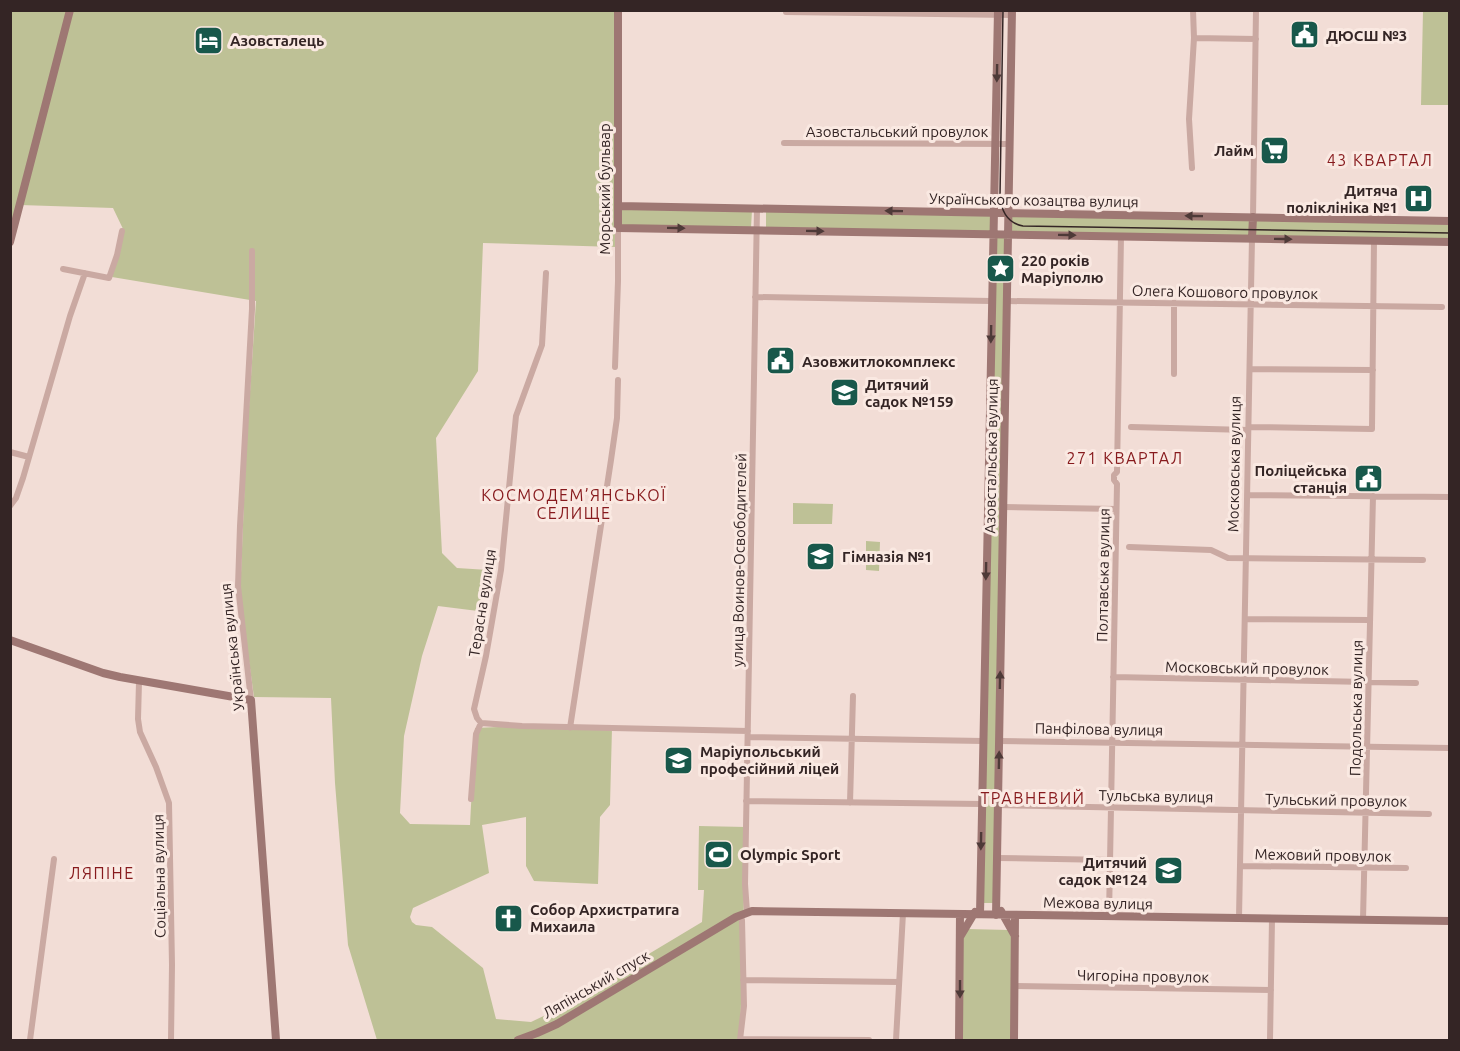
<svg xmlns="http://www.w3.org/2000/svg" width="1460" height="1051" viewBox="0 0 1460 1051" font-family="Ubuntu,sans-serif">
	<style>
		.green { fill: #bec196 }
		.lines { fill: none; stroke-linecap: round; stroke-linejoin: round }
		.street { stroke: #caa9a2; stroke-width: 6 }
		.secondary { stroke: #9e7773; stroke-width: 8 }
		.tram { stroke: #342525; stroke-width: 1.5 }
		.oneway { fill: #4e3a38 }
		.labels { text-anchor: middle; dominant-baseline: central; stroke-width: 6; stroke-linejoin: round; paint-order: stroke }
		.poi-label { font-size: 15px; font-weight: bold; fill: #342525; stroke: #fae9e2; text-anchor: start }
		.street-label { font-size: 15px; fill: #342525; stroke: #fae9e2 }
		.neighbourhood-label { font-size: 16px; letter-spacing: 1.5px; fill: #871a1d; stroke: #fae9e2 }
	</style>
	<rect width="100%" height="100%" fill="#f2ddd6"/>
	<path class="green" d="M11,11H614L616,247L483,243L478,371L436,438L442,553L457,568L488,570L478,611L438,606L422,656L404,736L400,813L410,824L470,825L475,728L522,726L612,728L610,805L600,817L598,884L534,881L526,866V817L482,825L489,873L413,908L410,917L412,922L416,925L432,927L483,968L496,1019L531,1022L552,1012L702,922L704,890H698L699,826L746,827L740,1040H377L348,945L335,783L331,698L254,697L240,597L246,452L256,301L112,277L124,231L113,208L20,205L11,242Z
		M1423,11H1449V105H1421Z
		M620,208L752,210L751,228L621,226Z
		M766,210L992,215L991,232L766,228Z
		M1010,215L1250,219V236L1011,232Z
		M1254,219L1449,223V240L1254,236Z
		M995,236H1007L995,903H981Z
		M793,503L833,504L832,524H793Z
		M866,541L880,542L879,571L866,570Z
		M967,929L1009,930L1013,937L1012,1040H961V938Z"/>
	<g class="lines">
		<path class="street" d="M786,12L1012,15
			M1194,38L1256,39
			M784,143L1009,144
			M1192,168L1189,119L1194,38L1193,10
			M1253,217L1256,10
			M63,269L109,278L117,255L122,231
			M755,297L991,301
			M1007,301L1442,307
			M615,367L618,281V228
			M1250,369L1373,370
			M1174,374V303
			M1131,427L1248,430
			M1249,427L1372,429L1374,241
			M10,452L29,457
			M1247,495L1450,497
			M10,506L16,498L23,478L70,316L85,273
			M1003,507L1116,509
			M1129,547L1211,550L1228,558L1423,560
			M1245,619L1370,620
			M1113,677L1416,683
			M139,682L138,719L140,732L156,767L169,803L172,965L171,1040
			M251,700L238,586L240,526L252,309V251
			M481,723L477,718L474,709L486,656L501,570L516,416L542,345L546,273
			M570,728L611,460L617,418L618,380
			M748,737L983,741
			M999,741L1450,748
			M471,799L476,734L481,723L522,726L748,731
			M746,801L981,804
			M850,803L853,696
			M998,805L1429,814
			M997,858L1110,860
			M1240,866L1406,868
			M747,912L745,884L757,209
			M740,915L742,920L744,1006L740,1040
			M1109,916L1117,484L1114,480V475L1117,472L1121,236
			M1239,918L1252,238
			M1363,920L1373,496
			M743,980L899,982
			M1014,986L1271,990
			M741,1039L869,1040
			M30,1040L54,859
			M896,1040L903,913
			M1270,1040L1272,919"/>
		<path class="secondary" d="M618,10V228L1450,242
			M618,206L1450,221
			M1252,238L1253,217
			M10,242L70,10
			M10,640L103,673L120,677L251,700L276,1040
			M1001,911L1015,936
			M980,914L998,10
			M996,915L1012,10
			M960,937L975,912
			M518,1040L537,1033L557,1024L736,917L752,911L1450,921
			M959,1040L960,914
			M1014,1040L1015,915"/>
		<path class="tram" d="M1003,10L1000,195C1001,211 1007,223 1023,226L1450,233"/>
	</g>
	<defs><path id="oneway-solid" d="M-6-.8H1V-3.2L6.5 0L1 3.2V.8H-6Z" transform="scale(1.5)"/></defs>
	<g class="oneway">
		<use href="#oneway-solid" transform="translate(997 73) rotate(91)"/>
		<use href="#oneway-solid" transform="translate(894 211) rotate(-179)"/>
		<use href="#oneway-solid" transform="translate(1194 216) rotate(-179)"/>
		<use href="#oneway-solid" transform="translate(676 228) rotate(1)"/>
		<use href="#oneway-solid" transform="translate(815 231) rotate(1)"/>
		<use href="#oneway-solid" transform="translate(1067 235) rotate(1)"/>
		<use href="#oneway-solid" transform="translate(1283 239) rotate(1)"/>
		<use href="#oneway-solid" transform="translate(991 334) rotate(91)"/>
		<use href="#oneway-solid" transform="translate(986 571) rotate(91)"/>
		<use href="#oneway-solid" transform="translate(1000 680) rotate(-89)"/>
		<use href="#oneway-solid" transform="translate(999 760) rotate(-89)"/>
		<use href="#oneway-solid" transform="translate(981 841) rotate(91)"/>
		<use href="#oneway-solid" transform="translate(960 989) rotate(90)"/>
	</g>
	<defs>
		<symbol id="civic-square" viewBox="-11 -11 22 22"><rect x="-9" y="-9" width="18" height="18" rx="4" fill="#18584b" stroke="#fae9e2"/><path d="M-.6-6.5H3V-4.5H.6V-3L4-1V1h2V6H-6V1h2V-1L-.6-3ZM-1.2 2.5V6h2.4V2.5Z" fill="#fff"/></symbol>
		<symbol id="hotel-square" viewBox="-11 -11 22 22"><rect x="-9" y="-9" width="18" height="18" rx="4" fill="#18584b" stroke="#fae9e2"/><path d="M-6-4.5h1.5V1H6V5H4.5V3h-9V5H-6ZM-4 0a1.8 1.8 0 1 1 3.6 0ZM.5 0V-2.5h3Q6-2.5 6 0Z" fill="#fff"/></symbol>
		<symbol id="supermarket-square" viewBox="-11 -11 22 22"><rect x="-9" y="-9" width="18" height="18" rx="4" fill="#18584b" stroke="#fae9e2"/><path d="M-6-5.5h2.5l.6 2H6L4.5 2H-2.5L-4.4-4H-6ZM-1.5 3.2a1.3 1.3 0 1 0 .1 0ZM3 3.2a1.3 1.3 0 1 0 .1 0Z" fill="#fff"/></symbol>
		<symbol id="hospital-square" viewBox="-11 -11 22 22"><rect x="-9" y="-9" width="18" height="18" rx="4" fill="#18584b" stroke="#fae9e2"/><path d="M-5-5h3v3.5h4V-5h3V5h-3V1.5h-4V5h-3Z" fill="#fff"/></symbol>
		<symbol id="sight-square" viewBox="-11 -11 22 22"><rect x="-9" y="-9" width="18" height="18" rx="4" fill="#18584b" stroke="#fae9e2"/><path d="M0-6L1.8-2.2L6-1.7L2.9 1.2L3.7 5.4L0 3.3L-3.7 5.4L-2.9 1.2L-6-1.7L-1.8-2.2Z" fill="#fff"/></symbol>
		<symbol id="school-square" viewBox="-11 -11 22 22"><rect x="-9" y="-9" width="18" height="18" rx="4" fill="#18584b" stroke="#fae9e2"/><path d="M0-5L7-2L0 1L-7-2ZM-4 1L0 2.5L4 1V4Q0 6-4 4Z" fill="#fff"/></symbol>
		<symbol id="university-square" viewBox="-11 -11 22 22"><rect x="-9" y="-9" width="18" height="18" rx="4" fill="#18584b" stroke="#fae9e2"/><path d="M0-5L7-2L0 1L-7-2ZM-4 1L0 2.5L4 1V4Q0 6-4 4Z" fill="#fff"/></symbol>
		<symbol id="stadium-square" viewBox="-11 -11 22 22"><rect x="-9" y="-9" width="18" height="18" rx="4" fill="#18584b" stroke="#fae9e2"/><path d="M0-5a6.5 5 0 1 0 0 10a6.5 5 0 1 0 0-10ZM-3.5-1.8h7v3.6h-7Z" fill="#fff"/></symbol>
		<symbol id="church-square" viewBox="-11 -11 22 22"><rect x="-9" y="-9" width="18" height="18" rx="4" fill="#18584b" stroke="#fae9e2"/><path d="M-1.2-6h2.4v3.5h3.3v2.4h-3.3V6h-2.4V-.1h-3.3v-2.4h3.3Z" fill="#fff"/></symbol>
	</defs>
	<g fill-rule="evenodd">
		<use href="#civic-square" x="1288" y="18" width="33" height="33"/>
		<use href="#hotel-square" x="192" y="24" width="33" height="33"/>
		<use href="#supermarket-square" x="1258" y="134" width="33" height="33"/>
		<use href="#hospital-square" x="1402" y="182" width="33" height="33"/>
		<use href="#sight-square" x="984" y="252" width="33" height="33"/>
		<use href="#civic-square" x="764" y="344" width="33" height="33"/>
		<use href="#school-square" x="828" y="376" width="33" height="33"/>
		<use href="#civic-square" x="1352" y="462" width="33" height="33"/>
		<use href="#school-square" x="804" y="540" width="33" height="33"/>
		<use href="#university-square" x="662" y="744" width="33" height="33"/>
		<use href="#stadium-square" x="702" y="838" width="33" height="33"/>
		<use href="#school-square" x="1152" y="854" width="33" height="33"/>
		<use href="#church-square" x="492" y="902" width="33" height="33"/>
	</g>
	<g class="labels">
		<g class="poi-label">
			<text x="1326" y="35">ДЮСШ №3</text>
			<text x="230" y="40">Азовсталець</text>
			<text x="1254" y="150" text-anchor="end">Лайм</text>
			<text x="1398" y="190" text-anchor="end">Дитяча<tspan x="1398" dy="17">поліклініка №1</tspan></text>
			<text x="1021" y="260">220 років<tspan x="1021" dy="17">Маріуполю</tspan></text>
			<text x="802" y="361">Азовжитлокомплекс</text>
			<text x="865" y="384">Дитячий<tspan x="865" dy="17">садок №159</tspan></text>
			<text x="1347" y="470" text-anchor="end">Поліцейська<tspan x="1347" dy="17">станція</tspan></text>
			<text x="842" y="556">Гімназія №1</text>
			<text x="700" y="751">Маріупольський<tspan x="700" dy="17">професійний ліцей</tspan></text>
			<text x="740" y="854">Olympic Sport</text>
			<text x="1147" y="862" text-anchor="end">Дитячий<tspan x="1147" dy="17">садок №124</tspan></text>
			<text x="530" y="909">Собор Архистратига<tspan x="530" dy="17">Михаила</tspan></text>
		</g>
		<g class="street-label">
			<text x="897" y="131">Азовстальський провулок</text>
			<text transform="translate(604 189) rotate(-90)">Морський бульвар</text>
			<text transform="translate(1034 200) rotate(1)">Українського козацтва вулиця</text>
			<text transform="translate(1225 292) rotate(1)">Олега Кошового провулок</text>
			<text transform="translate(991 456) rotate(-89)">Азовстальська вулиця</text>
			<text transform="translate(1234 464) rotate(-89)">Московська вулиця</text>
			<text transform="translate(739 560) rotate(-89)">улица Воинов-Освободителей</text>
			<text transform="translate(1103 575) rotate(-89)">Полтавська вулиця</text>
			<text transform="translate(482 603) rotate(-81)">Терасна вулиця</text>
			<text transform="translate(232 647) rotate(-96)">Українська вулиця</text>
			<text transform="translate(1247 668) rotate(1)">Московський провулок</text>
			<text transform="translate(1356 708) rotate(-89)">Подольська вулиця</text>
			<text transform="translate(1099 729) rotate(1)">Панфілова вулиця</text>
			<text transform="translate(1156 796) rotate(1)">Тульська вулиця</text>
			<text transform="translate(1336 800) rotate(1)">Тульський провулок</text>
			<text transform="translate(1323 855) rotate(1)">Межовий провулок</text>
			<text transform="translate(159 876) rotate(-91)">Соціальна вулиця</text>
			<text transform="translate(1098 903) rotate(1)">Межова вулиця</text>
			<text transform="translate(1143 976) rotate(1)">Чигоріна провулок</text>
			<text transform="translate(596 984) rotate(-30)">Ляпінський спуск</text>
		</g>
		<g class="neighbourhood-label">
			<text x="1380" y="160">43 КВАРТАЛ</text>
			<text x="1125" y="458">271 КВАРТАЛ</text>
			<text x="574" y="495">КОСМОДЕМ’ЯНСЬКОЇ<tspan x="574" dy="18">СЕЛИЩЕ</tspan></text>
			<text x="1033" y="798">ТРАВНЕВИЙ</text>
			<text x="102" y="873">ЛЯПІНЕ</text>
		</g>
	</g>
	<rect width="1460" height="1051" fill="none" stroke="#342525" stroke-width="24"/>
</svg>
